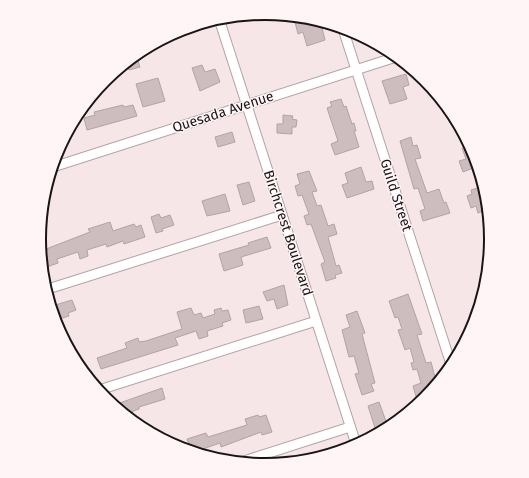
<svg xmlns="http://www.w3.org/2000/svg" width="529" height="478" viewBox="0 0 529 478" font-family="'Fira Sans',sans-serif">
	<style>
		.building { fill: #cdbdbf; stroke: #b2a3a4 }
		.lines { fill: none; stroke-linecap: round; stroke-linejoin: round }
		.street-casing { stroke: #b3a3a5; stroke-width: 11 }
		.street { stroke: #fff; stroke-width: 9 }
		.labels { text-anchor: middle; dominant-baseline: central; stroke-width: 3; stroke-linejoin: round; paint-order: stroke }
		.street-label { font-size: 14px; fill: #191415; stroke: #fff5f6 }
		.rim { fill: none; stroke: #191415; stroke-width: 2 }
	</style>
	<rect width="100%" height="100%" fill="#f6e6e7"/>
	<path class="building" d="M301,20L321,24L325,40L307,46L303,32L298,34L295,22Z
		M137,58L140,67L129,70L127,64Z
		M202,65L205,72L215,69L220,82L200,91L192,68Z
		M406,74L409,85L403,87L407,99L390,104L382,81Z
		M158,78L165,101L143,107L136,84Z
		M341,99L344,107L346,106L352,124L354,123L356,131H354L359,147L335,155L331,144L338,141L327,108L332,106L330,102Z
		M123,105L124,107L133,105L137,116L87,130L84,118L95,115L94,112Z
		M283,115L293,116L292,119L297,120L296,127H292V134L277,133V124H283Z
		M232,132L235,142L218,147L215,137Z
		M411,137L413,146L417,145L421,158L415,159L427,193L439,189L444,203L446,202L450,213L423,221L420,211L425,209L418,188L414,189L400,141Z
		M469,146L473,153L476,167L463,172L459,161L466,159L462,148Z
		M361,167L366,182L372,181L374,189L347,198L342,185L348,183L345,173Z
		M309,171L317,191L312,192L317,206L321,205L328,226L334,224L337,234L328,237L336,266L339,265L342,273L335,275L336,278L326,281L321,264L325,262L311,224L307,225L304,216L309,214L302,195L298,196L295,186L300,184L297,174Z
		M249,182L255,201L243,205L237,185Z
		M480,187L485,210L478,213L476,206L471,208L467,196L472,194L471,190Z
		M225,194L230,211L207,216L202,201Z
		M159,214L161,218L170,215L174,225L162,229L163,231L156,233L151,217Z
		M110,222L113,231L134,224L136,227L141,225L145,237L124,244L123,241L107,247L106,244L87,250L88,256L80,259L78,252L57,259L58,263L44,268L41,251L90,232L88,229Z
		M267,237L271,248L241,257L243,265L224,271L219,254L249,245L248,243Z
		M284,285L288,305L277,309L274,299L267,301L263,292Z
		M408,294L422,334L417,335L426,363L431,362L436,381L424,399L418,403L413,386L421,383L417,369L413,370L411,363L414,362L410,348L405,350L398,330L402,329L398,317L395,318L389,301Z
		M72,300L76,310L68,313L69,316L56,320L52,306Z
		M259,306L263,319L246,323L243,310Z
		M191,308L194,315L201,313L203,318L215,314L214,310L221,308L222,311L228,310L231,320L222,323L223,326L207,331L208,336L199,339L196,331L175,338L178,345L101,369L97,358L127,348L125,343L138,338L139,342L146,341L182,329L177,312Z
		M357,311L365,333L362,334L375,383L371,384L374,391L362,395L355,374L359,373L354,356L349,357L342,330L350,327L346,315Z
		M162,388L165,399L139,407V409L131,412L127,414L114,405Z
		M379,402L387,424L376,431L368,406Z
		M258,415L259,417L266,415L272,432L262,435L261,432L221,447L220,443L200,450L201,452L179,448L189,444L187,439L206,433L208,437L247,425L245,419Z"/>
	<g class="lines">
		<defs>
			<path id="street" d="M220,22L356,444
				M343,29L450,361
				M53,167L393,58
				M48,289L282,215
				M99,390L316,321
				M244,461L350,427"/>
		</defs>
		<use href="#street" class="street-casing"/>
		<use href="#street" class="street"/>
	</g>
	<g class="labels">
		<g class="street-label">
			<text transform="translate(223 112) rotate(-18)">Quesada Avenue</text>
			<text transform="translate(396 195) rotate(72)">Guild Street</text>
			<text transform="translate(288 233) rotate(72)">Birchcrest Boulevard</text>
		</g>
	</g>
	<path d="M0 0H529V478H0ZM46 239a219 219 0 1 1 438 0a219 219 0 1 1-438 0Z" fill="#fff5f6" fill-rule="evenodd"/>
	<path class="rim" d="M46 239a219 219 0 1 1 438 0a219 219 0 1 1-438 0Z"/>
</svg>
